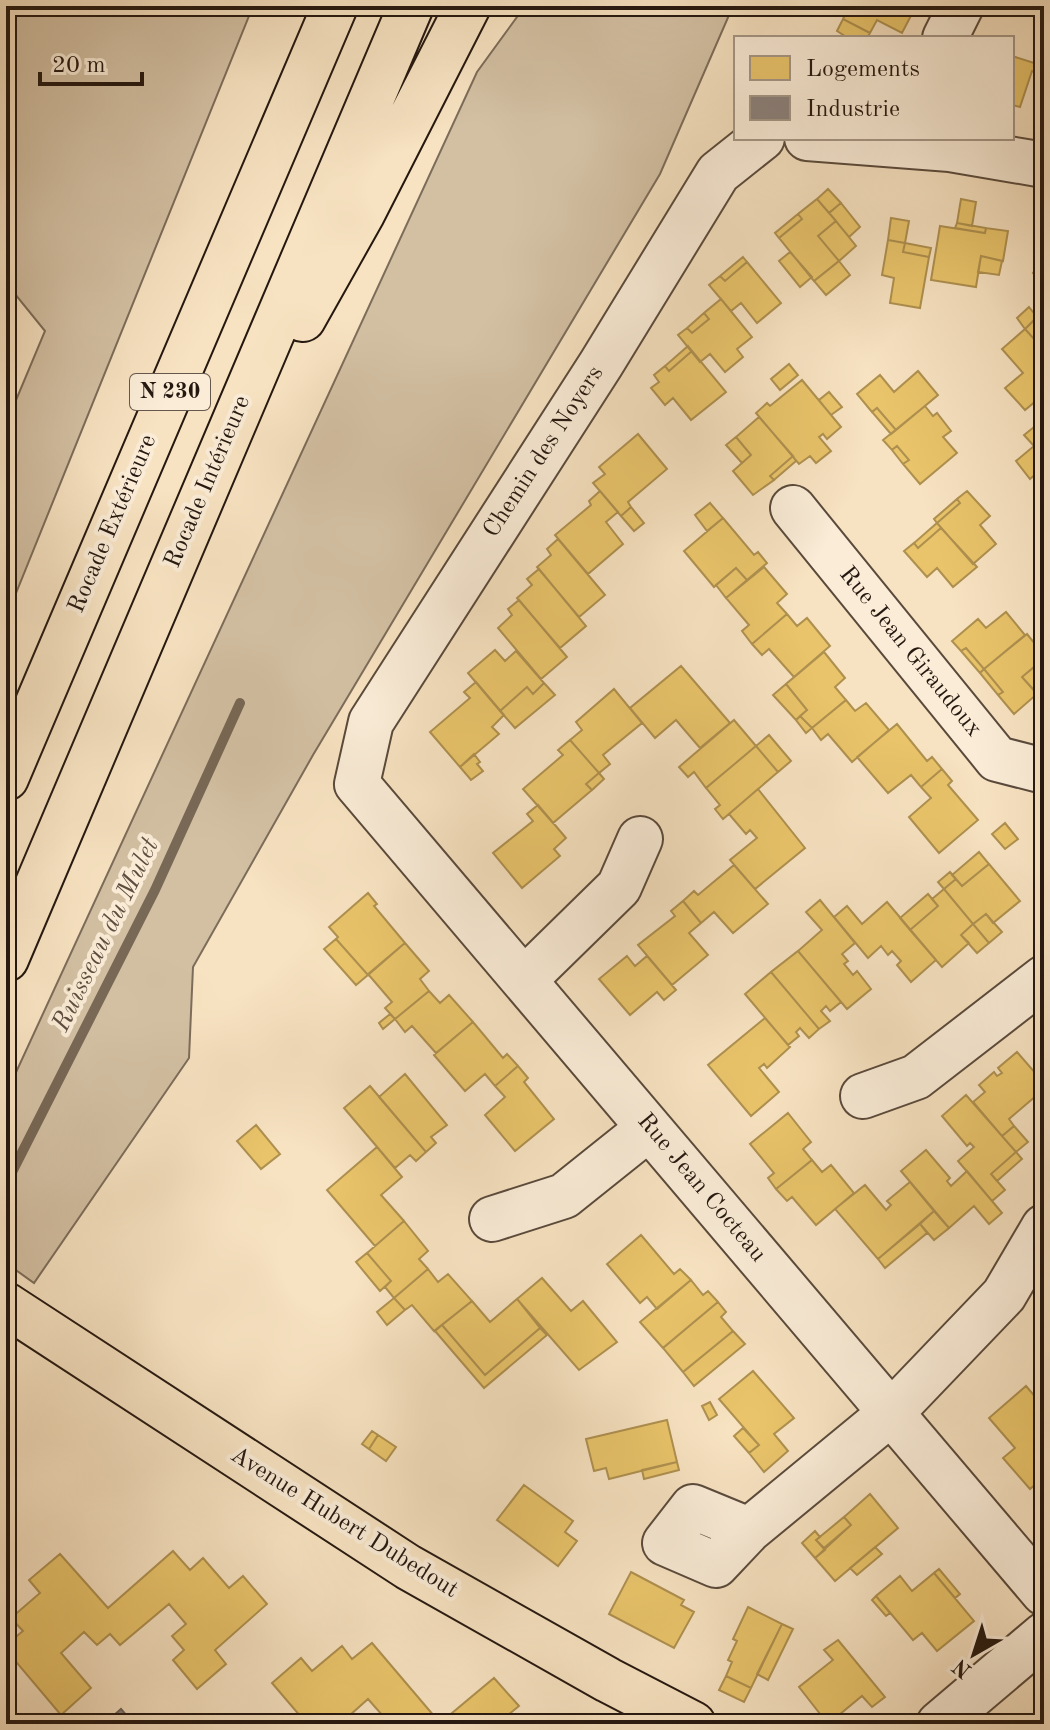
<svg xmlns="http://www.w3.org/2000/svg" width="1050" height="1730" viewBox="0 0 1050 1730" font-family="'Old Standard TT',serif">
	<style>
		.green { fill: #d3c0a3; stroke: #7c6c5a; stroke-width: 2 }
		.homes { fill: #e9c46a; stroke: #ae904f; stroke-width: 2 }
		.industry { fill: #8a817c; stroke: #6c625c; stroke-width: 2 }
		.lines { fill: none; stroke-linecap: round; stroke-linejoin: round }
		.stream { stroke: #786856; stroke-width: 10 }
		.minor-casing { stroke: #5a4a3c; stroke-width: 48 }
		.major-casing { stroke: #251810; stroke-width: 48 }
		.highway-casing { stroke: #251810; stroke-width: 48 }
		.minor { stroke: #faecd7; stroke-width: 44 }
		.major { stroke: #f7e2c1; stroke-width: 44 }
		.highway { stroke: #f7e2c1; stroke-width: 44 }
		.labels { text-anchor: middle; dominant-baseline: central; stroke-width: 8; stroke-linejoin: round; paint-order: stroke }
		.shield { fill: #faecd7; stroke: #65584c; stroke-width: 2 }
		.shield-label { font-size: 22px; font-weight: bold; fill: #251810 }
		.street-label { font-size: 24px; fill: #251810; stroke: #faecd7 }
		.water-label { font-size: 26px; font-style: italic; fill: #5d4d3f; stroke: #faecd7 }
	</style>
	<rect width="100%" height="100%" fill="#f7e2c1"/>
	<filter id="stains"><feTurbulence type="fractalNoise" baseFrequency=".0025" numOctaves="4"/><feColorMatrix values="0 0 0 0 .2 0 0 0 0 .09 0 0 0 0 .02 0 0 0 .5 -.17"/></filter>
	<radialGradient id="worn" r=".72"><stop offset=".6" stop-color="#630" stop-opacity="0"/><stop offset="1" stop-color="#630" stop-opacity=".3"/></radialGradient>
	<path class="green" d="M6,6H253L6,618V424L45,331L6,283Z
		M525,6H733L660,174L313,755L193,967L189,1058L34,1283L6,1263V1094L477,72Z"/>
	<path class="homes" d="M850,6L861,12L864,6H916L902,33L877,20L870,33L843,19Z
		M843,19L870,33L867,38H848L837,31Z
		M1041,42L1044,43V75L1032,71L1020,107L1012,105V56L1034,63Z
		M828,189L841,203L829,213L817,199Z
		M817,199L836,221L818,236L839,261L814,281L779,238L802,219L798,214Z
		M961,199L976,202L972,226L957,223Z
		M841,203L860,227L849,237L829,213Z
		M798,214L802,219L779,238L775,233Z
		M891,218L909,221L905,243L888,240Z
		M836,221L856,246L839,261L818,236Z
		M957,223L986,228L985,233L955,228Z
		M940,226L985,233L986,228L1008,231L1003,261L981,256L976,287L931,280Z
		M888,240L905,243L903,252L929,257L920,308L890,303L894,278L882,275Z
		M905,243L931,248L929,257L903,252Z
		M790,252L812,277L800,287L779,261Z
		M981,256L1002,261L999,275L978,272Z
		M743,257L747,262L725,281L720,276Z
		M1043,260L1044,275L1039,280L1033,273Z
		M839,261L850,275L826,295L814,281Z
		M747,262L781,303L757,323L741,303L731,311L709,285L720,276L725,281Z
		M721,299L752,337L737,349L743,357L725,372L710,354L700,362L678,335L687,328L692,333L709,319L704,313Z
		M1029,307L1037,317L1025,329L1017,318Z
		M1044,311V350L1025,329Z
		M704,313L709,319L692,333L687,328Z
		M1025,329L1044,350V385L1039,390L1043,395L1025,410L1005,388L1023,373L1002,349Z
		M688,346L692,351L669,371L665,366Z
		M692,351L726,392L691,420L673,398L665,405L651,388L659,382L654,375L665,366L669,371Z
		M789,364L798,375L780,390L771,379Z
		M918,371L938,395L896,430L877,408L872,412L857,394L880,375L894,392Z
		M802,380L841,427L827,439L823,434L819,437L831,451L816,463L810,456L799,464L756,413L767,403L770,406Z
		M829,392L842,407L831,415L819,400Z
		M925,406L933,416L937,413L951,431L943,437L957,453L920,484L903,464L909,460L897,446L892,450L883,440Z
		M877,408L896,430L891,434L872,412Z
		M759,417L793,456L770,476L774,480L753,495L733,471L751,455L736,437Z
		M1044,419V479L1038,472L1030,479L1016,461L1034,446L1024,435Z
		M638,434L667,469L628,502L631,507L621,516L593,483L605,474L599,467Z
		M736,437L751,455L742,463L726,445Z
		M897,446L909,460L903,464L892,450Z
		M793,456L796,461L774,480L770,476Z
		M600,491L618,512L606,522L623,544L588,574L555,535L591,505L589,501Z
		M967,491L990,516L980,525L996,544L973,564L937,523L960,503L957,499Z
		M957,499L960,503L937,523L934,519Z
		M710,503L723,518L707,531L695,515Z
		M631,507L644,523L634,531L621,516Z
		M723,518L754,555L758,552L767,563L747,580L736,568L714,587L684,551Z
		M937,523L941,528L918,548L914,543Z
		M941,528L977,567L953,587L937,568L927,577L904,551L914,543L918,548Z
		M558,539L605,595L579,617L537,567L551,555L547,549Z
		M764,567L787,594L777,603L787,614L752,644L742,631L749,625L726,598Z
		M736,568L747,580L726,598L716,585Z
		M539,569L586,626L560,648L517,598L532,585L527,579Z
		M519,600L567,657L541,679L498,628L512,615L508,609Z
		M1006,612L1025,635L984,669L966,648L961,651L952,641L978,619L986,628Z
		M787,614L797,626L807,618L830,646L794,677L769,649L762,655L752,644Z
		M1027,634L1044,655V659L1022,677L1037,694L1014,714L998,695L1003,692L984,669Z
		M966,648L984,669L980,673L961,651Z
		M495,650L505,661L516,651L544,683L533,694L527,687L500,711L468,673Z
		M824,652L845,678L835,687L846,700L812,728L800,716L807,710L786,684Z
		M681,666L730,723L700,748L676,720L655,738L630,708Z
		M1035,666L1044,680L1033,689L1022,677Z
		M984,669L1003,692L998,695L980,673Z
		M476,682L504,715L492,727L499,734L460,767L430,732L470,698L464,692Z
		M544,683L555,695L515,728L500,711L527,687L533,694Z
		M786,684L807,710L796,720L773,695Z
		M614,689L642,723L603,755L610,764L599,773L570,740L582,730L576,722Z
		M846,700L855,711L866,703L889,730L852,762L828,734L821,740L812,728Z
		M800,716L812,728L806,733L796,720Z
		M734,720L756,746L706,788L694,772L688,777L679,767Z
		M897,724L927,761L932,757L942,769L921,787L911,775L888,793L857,757Z
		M769,735L791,761L778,772L756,746Z
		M570,740L599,773L586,784L592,790L553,823L523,789L563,755L558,750Z
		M756,746L778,772L723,819L715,809L720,805L706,788Z
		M474,754L480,762L477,764L483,771L471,780L460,767Z
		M942,769L952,781L948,785L978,820L939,853L909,817L931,798L921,787Z
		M599,773L604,779L592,790L586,784Z
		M758,789L805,848L755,889L730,860L757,838L750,830L746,834L729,814Z
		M538,805L566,838L554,849L560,856L522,888L493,853L533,821L527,814Z
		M1005,823L1018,839L1005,849L992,834Z
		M979,852L989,864L962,886L952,875Z
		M989,864L1020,901L993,923L986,914L973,924L944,889L956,879L962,886Z
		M734,865L768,904L733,933L714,912L701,923L683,901L694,891L698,895Z
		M950,872L956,879L944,889L938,882Z
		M944,889L973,924L961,935L969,943L942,967L910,930L938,906L932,899Z
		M368,893L377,904L374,906L405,943L368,975L336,939L338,937L329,927Z
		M928,894L938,906L910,930L900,918Z
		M820,900L855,943L842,954L848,961L844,964L853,975L857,971L871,989L847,1009L798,951L822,930L806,912Z
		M683,901L701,923L689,933L708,955L672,985L638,945L675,916L671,911Z
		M887,902L936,960L911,982L897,965L901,961L892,951L888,955L881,946L868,958L834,917L847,906L862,924Z
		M986,914L1002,932L989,943L973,924Z
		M973,924L989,943L977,953L961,935Z
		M336,939L368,975L356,985L324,949Z
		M405,943L429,971L420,979L429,991L395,1019L385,1008L392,1002L368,974Z
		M798,951L841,1002L830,1011L826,1006L821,1011L830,1021L819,1029L771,972Z
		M627,956L635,966L647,956L676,990L664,1000L657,992L630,1015L599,979Z
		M771,972L819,1029L809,1038L800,1028L796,1032L799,1036L788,1045L745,994Z
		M429,991L440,1003L449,995L473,1022L436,1053L412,1026L405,1032L395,1019Z
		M390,1014L395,1019L383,1029L379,1023Z
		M765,1018L790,1047L767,1068L764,1064L759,1068L779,1092L751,1116L708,1065Z
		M473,1022L503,1058L507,1054L518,1066L495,1086L485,1074L465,1091L434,1055Z
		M1017,1052L1044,1083V1089L1009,1119L1014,1126L1002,1136L973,1102L985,1092L979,1085L994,1072L997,1076L1002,1073L998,1068Z
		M518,1066L528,1078L524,1082L554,1119L515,1151L485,1115L505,1097L495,1086Z
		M405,1074L447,1125L431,1137L436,1143L426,1152L379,1097Z
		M370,1086L426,1152L416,1161L410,1155L395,1168L344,1108Z
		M966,1095L1016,1152L991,1174L1005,1190L992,1201L958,1161L974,1147L970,1143L967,1146L942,1116Z
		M788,1113L811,1142L803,1149L812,1160L776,1189L768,1178L774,1173L750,1144Z
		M256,1125L280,1154L261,1169L237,1141Z
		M1014,1126L1028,1142L1016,1152L1002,1136Z
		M377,1147L402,1177L381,1195L404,1221L375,1246L327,1190Z
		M926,1150L950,1178L947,1181L951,1186L967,1171L1002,1213L989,1224L974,1206L949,1228L901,1171Z
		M1016,1152L1022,1159L997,1181L991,1174Z
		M812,1160L822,1172L831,1165L854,1193L816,1225L792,1197L787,1201L776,1189Z
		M910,1182L934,1211L878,1259L835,1209L865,1185L886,1210L891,1205L887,1201Z
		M934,1211L949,1228L934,1240L920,1224Z
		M404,1221L428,1251L419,1259L428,1269L394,1298L385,1287L391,1281L367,1253Z
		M920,1224L927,1233L885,1268L878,1259Z
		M641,1235L674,1274L680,1269L691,1280L657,1309L647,1297L640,1303L607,1264Z
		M367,1253L391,1281L380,1291L356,1262Z
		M428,1269L438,1282L448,1274L472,1301L434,1331L412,1305L405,1310L394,1298Z
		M542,1278L571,1311L583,1301L617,1342L579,1370L517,1299Z
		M691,1280L703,1295L708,1291L718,1302L663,1348L640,1322Z
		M394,1298L405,1310L387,1325L377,1312Z
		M517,1299L540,1328L485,1375L442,1325L472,1301L490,1322Z
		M718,1302L726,1312L721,1317L733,1331L683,1372L663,1348Z
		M442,1325L485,1375L540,1328L547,1335L484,1388L435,1331Z
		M733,1331L745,1344L694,1386L683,1372Z
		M753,1371L794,1418L774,1434L788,1451L764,1472L749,1453L759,1445L719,1399Z
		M1026,1386L1044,1407V1425L1041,1427L1044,1430V1477L1030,1489L1003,1458L1015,1448L989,1418Z
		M710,1402L717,1415L709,1420L702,1406Z
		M667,1420L677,1462L609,1479L606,1468L594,1471L586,1439Z
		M743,1428L759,1445L749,1453L734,1436Z
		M372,1431L378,1435L369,1449L362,1444Z
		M378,1435L396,1447L386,1461L369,1449Z
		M677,1462L679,1470L644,1479L642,1470Z
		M524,1485L573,1521L565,1532L577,1541L558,1566L497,1520Z
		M870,1494L898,1528L835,1581L815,1558L851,1525L844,1517Z
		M844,1517L851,1525L824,1548L816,1540Z
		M815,1531L820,1537L816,1540L825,1550L815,1558L802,1543Z
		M875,1547L882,1554L857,1575L850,1568Z
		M173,1551L190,1570L203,1558L229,1588L243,1576L267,1604L215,1650L226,1664L197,1689L173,1660L184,1650L172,1636L186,1624L169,1604L120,1645L110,1634L97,1645L84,1632L61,1653L91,1688L61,1715L6,1650V1645L23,1631L11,1618L40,1593L29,1580L60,1554L108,1608Z
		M939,1569L960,1594L955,1598L934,1573Z
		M631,1572L684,1600L681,1605L694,1612L674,1648L609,1614Z
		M934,1573L974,1621L937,1651L922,1633L913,1640L876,1596L900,1576L912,1591Z
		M876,1596L890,1613L886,1616L872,1600Z
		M748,1607L782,1624L751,1688L726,1676L732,1662L728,1660L737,1641L733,1639Z
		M782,1624L793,1629L768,1680L757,1674Z
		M838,1640L885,1697L872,1707L862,1696L828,1724L799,1687L833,1660L824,1650Z
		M372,1643L440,1723L494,1678L519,1706L508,1715L515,1724H390L368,1699L349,1716L355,1724H307L272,1683L301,1658L312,1671L342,1646L352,1659Z
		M726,1676L751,1688L744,1702L719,1690Z"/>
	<path class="industry" d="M121,1709L134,1724H104Z"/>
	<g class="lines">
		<path class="stream" d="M6,1184L155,890L240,703"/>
		<defs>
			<path id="minor" d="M945,38L961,6
				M762,138L718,173L601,364L371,722L357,784L1044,1593
				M807,138L950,149L1044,165
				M793,508L997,759L1044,771
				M524,980L619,887L640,839
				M863,1096L916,1077L1044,978
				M492,1219L564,1196L649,1128
				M749,1530L693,1507L665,1543L716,1565L749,1530L891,1413L1004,1295L1044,1227
				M939,1724L1044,1635"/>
			<path id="major" d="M6,1305L408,1567L608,1680L693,1724"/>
			<path id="highway" d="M303,319L362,214L468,6
				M6,778L335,6
				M6,959L411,6"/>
		</defs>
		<use href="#minor" class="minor-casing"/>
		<use href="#major" class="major-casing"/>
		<use href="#highway" class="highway-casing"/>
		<use href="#minor" class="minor"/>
		<use href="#major" class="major"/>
		<use href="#highway" class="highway"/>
	</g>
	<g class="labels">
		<rect class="shield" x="130" y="374" width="80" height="36" rx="6"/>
		<g class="shield-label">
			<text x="170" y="392">N 230</text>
		</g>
		<g class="street-label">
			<text transform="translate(544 452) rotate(-57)">Chemin des Noyers</text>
			<text transform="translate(208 482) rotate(-67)">Rocade Intérieure</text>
			<text transform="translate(113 524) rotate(-67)">Rocade Extérieure</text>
			<text transform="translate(910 652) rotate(51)">Rue Jean Giraudoux</text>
			<text transform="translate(701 1188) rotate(50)">Rue Jean Cocteau</text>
			<text transform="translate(344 1523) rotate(32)">Avenue Hubert Dubedout</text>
		</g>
		<g class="water-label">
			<text transform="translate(106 935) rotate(-64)">Ruisseau du Mulet</text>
		</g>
	</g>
	<rect width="1050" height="1730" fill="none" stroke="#f7e2c1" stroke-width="32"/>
	<rect x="8" y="8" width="1034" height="1714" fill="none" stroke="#251810" stroke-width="4"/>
	<rect x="16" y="16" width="1018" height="1698" fill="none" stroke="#251810" stroke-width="2"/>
	<rect x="734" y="36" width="280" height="104" fill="#faecd7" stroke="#a59787" stroke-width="2"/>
	<rect x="750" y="56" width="40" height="24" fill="#e9c46a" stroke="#a59787" stroke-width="2"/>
	<text x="806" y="76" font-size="24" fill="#251810">Logements</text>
	<rect x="750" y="96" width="40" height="24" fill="#8a817c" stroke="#a59787" stroke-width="2"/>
	<text x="806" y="116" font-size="24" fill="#251810">Industrie</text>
	<g transform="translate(974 1654) rotate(219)" stroke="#faecd7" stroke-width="6" paint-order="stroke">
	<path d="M0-6L14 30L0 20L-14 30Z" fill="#251810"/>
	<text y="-12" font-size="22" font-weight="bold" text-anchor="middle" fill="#251810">N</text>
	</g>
	<path d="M40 72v12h102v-12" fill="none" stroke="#251810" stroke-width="4"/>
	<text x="52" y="72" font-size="24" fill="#251810" stroke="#faecd7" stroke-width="6" paint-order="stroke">20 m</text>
	<rect width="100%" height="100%" filter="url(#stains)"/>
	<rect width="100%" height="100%" fill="url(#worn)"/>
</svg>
